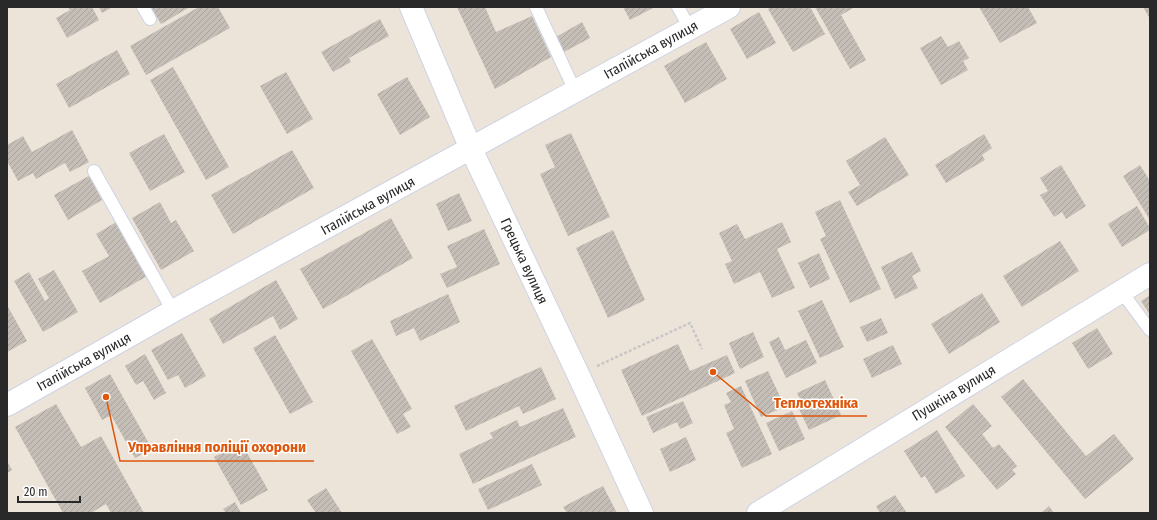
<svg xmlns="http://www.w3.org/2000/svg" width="1157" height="520" viewBox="0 0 1157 520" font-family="'Fira Sans Condensed',sans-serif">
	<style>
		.building { fill: url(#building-hatch) }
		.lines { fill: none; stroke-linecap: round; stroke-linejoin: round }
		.service-casing { stroke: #ced3e4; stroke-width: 14 }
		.minor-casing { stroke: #ced3e4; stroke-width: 24 }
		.tertiary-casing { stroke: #ced3e4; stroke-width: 24 }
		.path { stroke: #c7c7c7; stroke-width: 2.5; stroke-dasharray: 3 2; stroke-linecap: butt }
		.service { stroke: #fff; stroke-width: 12 }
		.minor { stroke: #fff; stroke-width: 22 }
		.tertiary { stroke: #fff; stroke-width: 22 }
		.labels { text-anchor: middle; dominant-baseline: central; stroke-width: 3; stroke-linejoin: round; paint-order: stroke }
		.street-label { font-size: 14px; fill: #292929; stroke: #fff }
		.leader { fill: none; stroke: #de570d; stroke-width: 1.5 }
		.callout-dot { fill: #de570d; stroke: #fff; stroke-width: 1.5 }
		.callout-label { font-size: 15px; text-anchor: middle; font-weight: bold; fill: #de570d; stroke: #fff; stroke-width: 3; stroke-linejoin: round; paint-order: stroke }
	</style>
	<defs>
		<pattern id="building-hatch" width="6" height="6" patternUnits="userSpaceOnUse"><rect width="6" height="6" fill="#c4beb6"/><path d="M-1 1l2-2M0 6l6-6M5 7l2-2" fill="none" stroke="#a8a39c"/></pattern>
	</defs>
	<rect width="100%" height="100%" fill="#ede4d9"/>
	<path class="building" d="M68,7H92L99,20L67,38L56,18L70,10Z
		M99,7H113L102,13Z
		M151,7H190L161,24Z
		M199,7H218L230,28L146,75L130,46Z
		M457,7H485L496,32L532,16L551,57L495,89Z
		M623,7H655L630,20Z
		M771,7H810L825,34L793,52L768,9Z
		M815,7H855L841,15L866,60L850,69Z
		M979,7H1028L1037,23L1000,43Z
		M1143,7H1150V19Z
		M759,12L776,43L747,59L730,29Z
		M380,19L389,36L349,58L351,62L333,72L321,52Z
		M582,22L590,38L564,52L556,37Z
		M941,36L948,47L959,41L969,58L963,61L968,70L941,85L920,48Z
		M706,42L727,79L685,103L664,66Z
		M117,50L130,74L69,108L56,84Z
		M173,67L229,167L206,180L150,80Z
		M286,72L313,119L287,134L260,86Z
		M407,77L430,117L400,135L377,94Z
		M72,130L89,162L70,172L65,163L36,179L33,173L18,181L7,161V145L23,136L32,152Z
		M571,133L610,217L568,236L540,174L555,167L545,145Z
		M164,134L185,172L150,191L129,153Z
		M984,134L992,148L982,155L985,160L946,183L935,165Z
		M885,137L909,175L857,206L848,192L860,185L846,161Z
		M292,150L314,188L233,234L211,195Z
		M1061,165L1086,206L1066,219L1062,212L1054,217L1040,195L1048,191L1040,178Z
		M1140,165L1150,181V220L1123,176Z
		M89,176L102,200L68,220L54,195Z
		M459,193L472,221L448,231L436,204Z
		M840,200L881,289L850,303L820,239L826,236L815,212Z
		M160,202L171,223L176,220L194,251L161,270L132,218Z
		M1137,206L1150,228V230L1122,247L1108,224Z
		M391,218L413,258L323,309L300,269Z
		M118,221L149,275L100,303L82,271L109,256L96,234Z
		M782,222L791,242L777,249L795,288L772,298L760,272L734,284L725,264L732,261L719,233L737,224L745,239Z
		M484,229L500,264L447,288L440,274L457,267L447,246Z
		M613,230L645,300L608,318L576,248Z
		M1060,241L1079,271L1022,307L1003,276Z
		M912,252L921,271L912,276L918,288L895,299L881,267Z
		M819,253L830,279L810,288L798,263Z
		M54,270L78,312L43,332L14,281L29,272L45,301L49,298L38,279Z
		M276,280L298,319L280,330L273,316L223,344L209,319Z
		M982,293L1000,322L949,354L931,324Z
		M448,294L460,322L420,341L414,328L396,336L390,321Z
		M1150,295V315L1141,301Z
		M822,300L844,347L820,358L798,311Z
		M7,305L27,341L7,352Z
		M881,318L888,333L867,342L860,327Z
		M1097,328L1113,354L1088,369L1072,343Z
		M753,332L764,357L740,369L729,343Z
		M182,333L206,376L185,388L178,375L168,380L151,350Z
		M275,335L313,402L290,414L253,348Z
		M779,337L785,350L806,340L817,363L786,378L769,342Z
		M372,339L412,409L403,414L411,427L397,434L351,351Z
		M678,344L690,371L727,355L735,373L642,416L621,370Z
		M893,345L902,364L872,378L863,359Z
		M145,354L166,393L154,400L143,381L136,385L125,366Z
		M541,367L556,399L523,414L519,406L466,431L454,406Z
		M768,371L785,407L761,417L745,381Z
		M110,374L152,449L135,458L111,415L102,420L85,388Z
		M1023,379L1086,456L1114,434L1134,459L1085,499L1001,397Z
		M825,380L841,415L809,430L799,409L804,407L797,393Z
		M741,386L772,454L742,468L726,433L734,429L724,405L731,402L726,393Z
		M683,401L693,423L680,429L677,422L653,433L646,417Z
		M56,404L81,447L101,436L144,513H111L106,504L91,513H63L15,427Z
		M973,404L992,426L982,434L993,448L999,444L1017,466L1012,470L1016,474L997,490L945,427Z
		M563,408L576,437L473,484L459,454L493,438L490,433L517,420L520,427Z
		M792,411L805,439L779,451L766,423Z
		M937,430L965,476L936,494L925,476L921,478L904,451Z
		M686,437L696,460L670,472L660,449Z
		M241,442L268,490L241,505L214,457Z
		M7,461L12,470L7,473Z
		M532,464L542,485L488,510L478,489Z
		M603,486L617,513H567L563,507Z
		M326,488L342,513H316L307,500Z
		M895,495L907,513H880L876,506Z
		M235,502L241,513H226L223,509Z
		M1049,506L1054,513H1041Z"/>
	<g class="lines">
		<defs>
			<path id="service" d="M143,7L150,19
				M536,7L575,91
				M678,7L690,29
				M94,171L173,311
				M1121,291L1150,330"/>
			<path id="minor" d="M411,7L471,149L578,374L642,513
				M758,513L1150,274"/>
			<path id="tertiary" d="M7,405L173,311L729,7"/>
		</defs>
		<use href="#service" class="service-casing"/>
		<use href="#minor" class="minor-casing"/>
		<use href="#tertiary" class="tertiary-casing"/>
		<path class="path" d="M597,366L690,323L702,349"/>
		<use href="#service" class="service"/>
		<use href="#minor" class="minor"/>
		<use href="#tertiary" class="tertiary"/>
	</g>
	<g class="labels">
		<g class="street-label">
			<text transform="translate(651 50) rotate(-29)">Італійська вулиця</text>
			<text transform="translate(368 206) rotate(-29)">Італійська вулиця</text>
			<text transform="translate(524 261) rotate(65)">Грецька вулиця</text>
			<text transform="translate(84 362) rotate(-29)">Італійська вулиця</text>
			<text transform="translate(954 393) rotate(-31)">Пушкіна вулиця</text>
		</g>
	</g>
	<path class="leader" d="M713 372L766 416H867M106 397L120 461H314"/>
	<g class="callout-dot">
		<circle cx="713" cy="372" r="4"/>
		<circle cx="106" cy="397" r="4"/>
	</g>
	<g class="callout-label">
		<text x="816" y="408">Теплотехніка</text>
		<text x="217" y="452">Управління поліції охорони</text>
	</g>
	<rect width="1157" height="520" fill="none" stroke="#292929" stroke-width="16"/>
	<path d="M18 496v6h62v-6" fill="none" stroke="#292929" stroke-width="2"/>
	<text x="24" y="496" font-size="12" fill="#292929" stroke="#ffffff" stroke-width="3" paint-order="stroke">20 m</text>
</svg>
